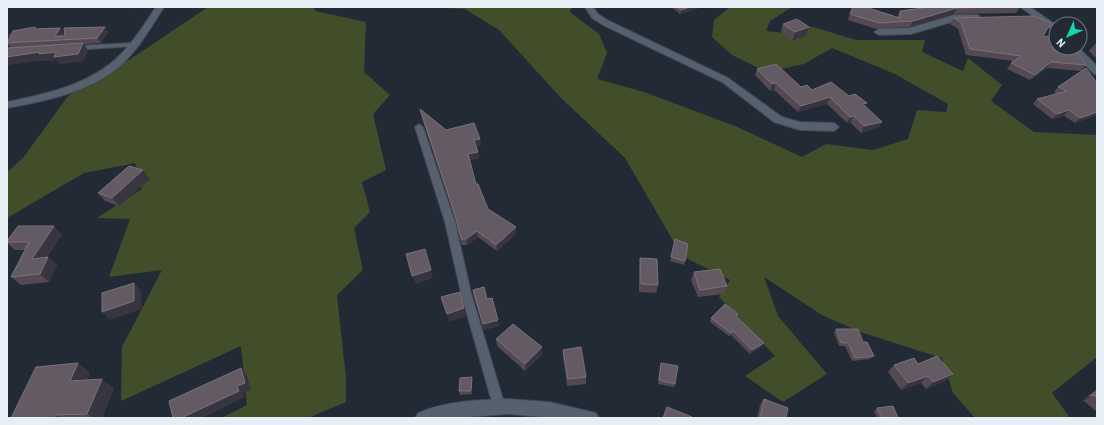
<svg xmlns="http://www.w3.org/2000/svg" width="1104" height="425" viewBox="0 0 1104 425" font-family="Barlow,sans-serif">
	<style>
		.green { fill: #424d2a }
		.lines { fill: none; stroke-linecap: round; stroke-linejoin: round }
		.lane-casing { stroke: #404851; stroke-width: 2 }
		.street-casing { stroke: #404851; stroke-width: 2 }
		.lane { fill: #56606e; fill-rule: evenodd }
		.street { fill: #56606e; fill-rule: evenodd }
		.wall { fill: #544852; fill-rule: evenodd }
		.shaded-wall { fill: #393540 }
		.building { fill: #645a64; stroke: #79717b }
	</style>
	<rect width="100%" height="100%" fill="#222a36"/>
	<path class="green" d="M208,7H314L315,11L366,22L364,72L390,95L373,114L386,170L362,182L370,212L354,228L363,270L337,295L346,378V402L308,418H221L247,405L241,346L121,401L122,347L162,270L109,277L130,219L97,218L142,189L135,163L84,173L7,218V172L23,158L68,96L132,58Z
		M428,7H572L570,12L599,34L607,53L597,79L644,92L735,126L802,157L826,144L873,150L908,139L917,110L946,112L948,104L895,74L832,48L804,64L766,72L732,55L712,37L714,20L730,7H792L770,21L766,31L794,34L810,26L856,40H925L922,52L963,71L968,58L1002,85L991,101L1034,132L1097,135V357L1052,393L1070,418H975L953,393L942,358L863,333L822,315L764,277L778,316L827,374L783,402L745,376L775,356L719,297L730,280L682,256L625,158L561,98L499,30L465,9Z"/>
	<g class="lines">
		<defs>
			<path id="lane" d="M133,43L136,45L135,46L74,50L71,48L74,46Z
				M419,124L423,127L455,222L471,293L505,406L503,410L499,412L495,410L493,406L461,293L445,222L415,127Z"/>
			<path id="street" d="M156,7H164C151,27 139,49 120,66C90,92 46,101 7,108V102C47,94 92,84 121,54C135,40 145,23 156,7Z
				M585,7H593L598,14L609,21L728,78L782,117L800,122L834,123L839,127L834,131L800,130L774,122L722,82L603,25L592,18Z
				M1020,7H1030L1056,25V32Z
				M954,15H978L982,18L978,21H955L911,34L879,35L874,32L879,29L910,28Z
				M1069,48H1079L1097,66V75L1094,74Z
				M507,399L549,402L596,413L599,418H554L507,414L457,418H415L418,413C445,401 477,400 507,399Z"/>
		</defs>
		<use href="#lane" class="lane-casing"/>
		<use href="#street" class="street-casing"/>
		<use href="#lane" class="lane"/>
		<use href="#street" class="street"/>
	</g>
	<path class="wall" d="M671,7H702L680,14Z
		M852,7H865L897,17L900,11L930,7H1020L1016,13L954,14L910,27L876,29L848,20Z
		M954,18L1043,36L1086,65L1081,71L1047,68L1030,80L1007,69L1011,63L1014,61L966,55L958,29L950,24Z
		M783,24L806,36L792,41L781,32Z
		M35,27L36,29L60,28L64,34L63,36L105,27L108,32L101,43L84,44L88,50L83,61L60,64L57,60L45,61L44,60L7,65V32L10,35L9,38ZM8,45L11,48H8Z
		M1095,44H1097V59L1089,51Z
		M1086,68L1097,115L1075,123L1064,116L1052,119L1033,104L1037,99L1057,94L1054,92L1058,87Z
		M757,69L801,87L849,96L865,106L882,122L878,128L861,133L850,122L847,123L827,104L798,112L774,90L770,91L755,75Z
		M420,109L446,130L480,139L481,145L476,146L478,152L479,158L469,160L476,184L488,209L516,227V234L497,251L478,237L467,245H462L456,222L421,115Z
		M150,179L119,206L105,201L98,193Z
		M62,234L47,257L57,265L49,282L21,285L11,277L25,250H15L7,243V241Z
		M675,239L685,261L684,265L670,261Z
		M640,258L658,285L656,293L639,292V266Z
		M694,272L727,286L724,294L698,297L691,280Z
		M473,290L487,299L499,326L484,330L474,297Z
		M737,316L762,346L750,354L731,335L729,336L710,322L711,318Z
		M836,329L863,342L874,356L870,359L852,361L845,346H839L834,333Z
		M496,339L542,354L525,371L497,346Z
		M563,350L586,377V384L567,386L563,357Z
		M78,363L90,373L87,380L114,388L102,418H11Z
		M661,363L675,384L674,387L658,384L660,367Z
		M918,364L953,374L945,381L926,389L921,383L901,390L888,372L894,365Z
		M472,377V394L460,395L459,391Z
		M1097,389V412L1084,401L1081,402Z
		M764,399L786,418H757L760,405Z
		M877,408L898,418H877L874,411Z"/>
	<path class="shaded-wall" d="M129,7H138L130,9Z
		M690,7H702L680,14L681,10Z
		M957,8L954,14L910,27L913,21Z
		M105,27L108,32L101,43L97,38Z
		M809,27L806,36L792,41L795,32Z
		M60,28L64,34L60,40L55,36Z
		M7,32L10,35L8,43H7Z
		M83,43L88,50L83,61L60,64L57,60L45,61L44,60L7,65V57L40,52Z
		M1051,62L1047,68L1030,80L1035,75Z
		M776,83L774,90L770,91L772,84Z
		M830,97L827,104L798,112L801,106Z
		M1069,110L1064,116L1052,119L1057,114Z
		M1097,112V115L1075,123L1080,118Z
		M854,116L850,122L847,123L850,117Z
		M882,122L878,128L861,133L864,126Z
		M480,139L481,145L475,147L474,140Z
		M478,152L479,158L469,160L468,154Z
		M143,170L150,179L119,206L112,198Z
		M54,226L62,234L40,267L32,259Z
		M516,227V234L497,251L496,245Z
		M477,231L478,237L467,245L466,239Z
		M48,257L57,265L49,282L40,274Z
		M431,270L433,278L415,284L412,276Z
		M134,283L141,290L142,309L110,320L102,312Z
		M464,308L466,316L449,322L447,314Z
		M498,320L499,326L484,330L483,324Z
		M764,343L762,346L750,354L752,350Z
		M542,347V354L525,371V364Z
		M78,363L90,373L83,390L70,381Z
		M241,368L247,375L251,390L244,393L245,397L202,418H181L237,386Z
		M953,374L945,381L926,389L933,382Z
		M928,376L921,383L901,390L908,383Z
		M472,377V394L471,391Z
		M102,379L114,388L102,418H94L87,414Z
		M1094,395L1084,401L1081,402L1090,396Z
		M55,415L60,418H54Z"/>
	<path class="building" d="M677,7H690L681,10Z
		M853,7H865L900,18V11L930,7H1011L957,8L913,21L879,23L850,14Z
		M1034,16L1051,23L1043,36L1056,37V48H1074L1086,65L1051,62L1035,75L1011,63L1021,56L970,49L961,23L954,18Z
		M797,19L809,27L795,32L783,24Z
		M35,27V29L60,28L55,36H65L64,28L105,27L97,38L7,43L13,31Z
		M83,43L78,54L54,57L56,52L39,54L40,52L7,57V48Z
		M776,64L801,87L807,85L812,90L831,82L849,96L855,94L867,103L863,104L882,122L864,126L854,116L850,117L830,97L801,106L776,83L772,84L757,69Z
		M1086,68L1097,83V112L1080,118L1069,110L1057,114L1037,99L1067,91L1058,87Z
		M420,109L446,130L474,123L480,139L474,140L478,152L468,154L476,184H478L488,209L516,227L496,245L477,231L466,239H461L455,215Z
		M129,166L143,170L112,198L98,193Z
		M18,226H54L32,259L48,257L40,274L11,277L29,242H7V241Z
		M675,239L688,244L685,261L671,257Z
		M425,249L431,270L412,276L406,254Z
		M640,258L657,259L658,285L641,284Z
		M720,269L727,286L700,290L694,272Z
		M134,283V301L102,312V293Z
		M484,287L487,299L492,298L498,320L483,324L473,290Z
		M460,292L464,308L447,314L441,297Z
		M725,304L738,314L736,316L764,343L752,350L733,331L731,333L711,318Z
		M513,324L542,347L525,364L496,339Z
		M836,329H858L863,342H867L874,356L855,358L848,343H841Z
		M581,347L586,377L568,379L563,350Z
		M937,356L953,374L933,382L928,376L908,383L894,365L914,358L918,364Z
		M78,363L70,381L102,379L87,414L55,415L54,418H11L36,367Z
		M661,363L678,366L675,384L659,380Z
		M241,368L245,383L237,386L239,391L181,418H173L169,401Z
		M472,377L471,391H459L460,378Z
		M1097,391V398L1094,395L1090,396Z
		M764,399L788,408L786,418H760Z
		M893,406L898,418H882L877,408Z
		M667,407L692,417L691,418H663Z"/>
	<rect width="1104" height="425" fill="none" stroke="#e8eef6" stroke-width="16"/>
	<g transform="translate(1068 36) rotate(225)"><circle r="19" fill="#222a36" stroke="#717883"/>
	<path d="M0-3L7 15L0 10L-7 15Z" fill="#18d5b2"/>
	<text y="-6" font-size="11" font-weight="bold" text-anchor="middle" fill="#e8eef6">N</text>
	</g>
</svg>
